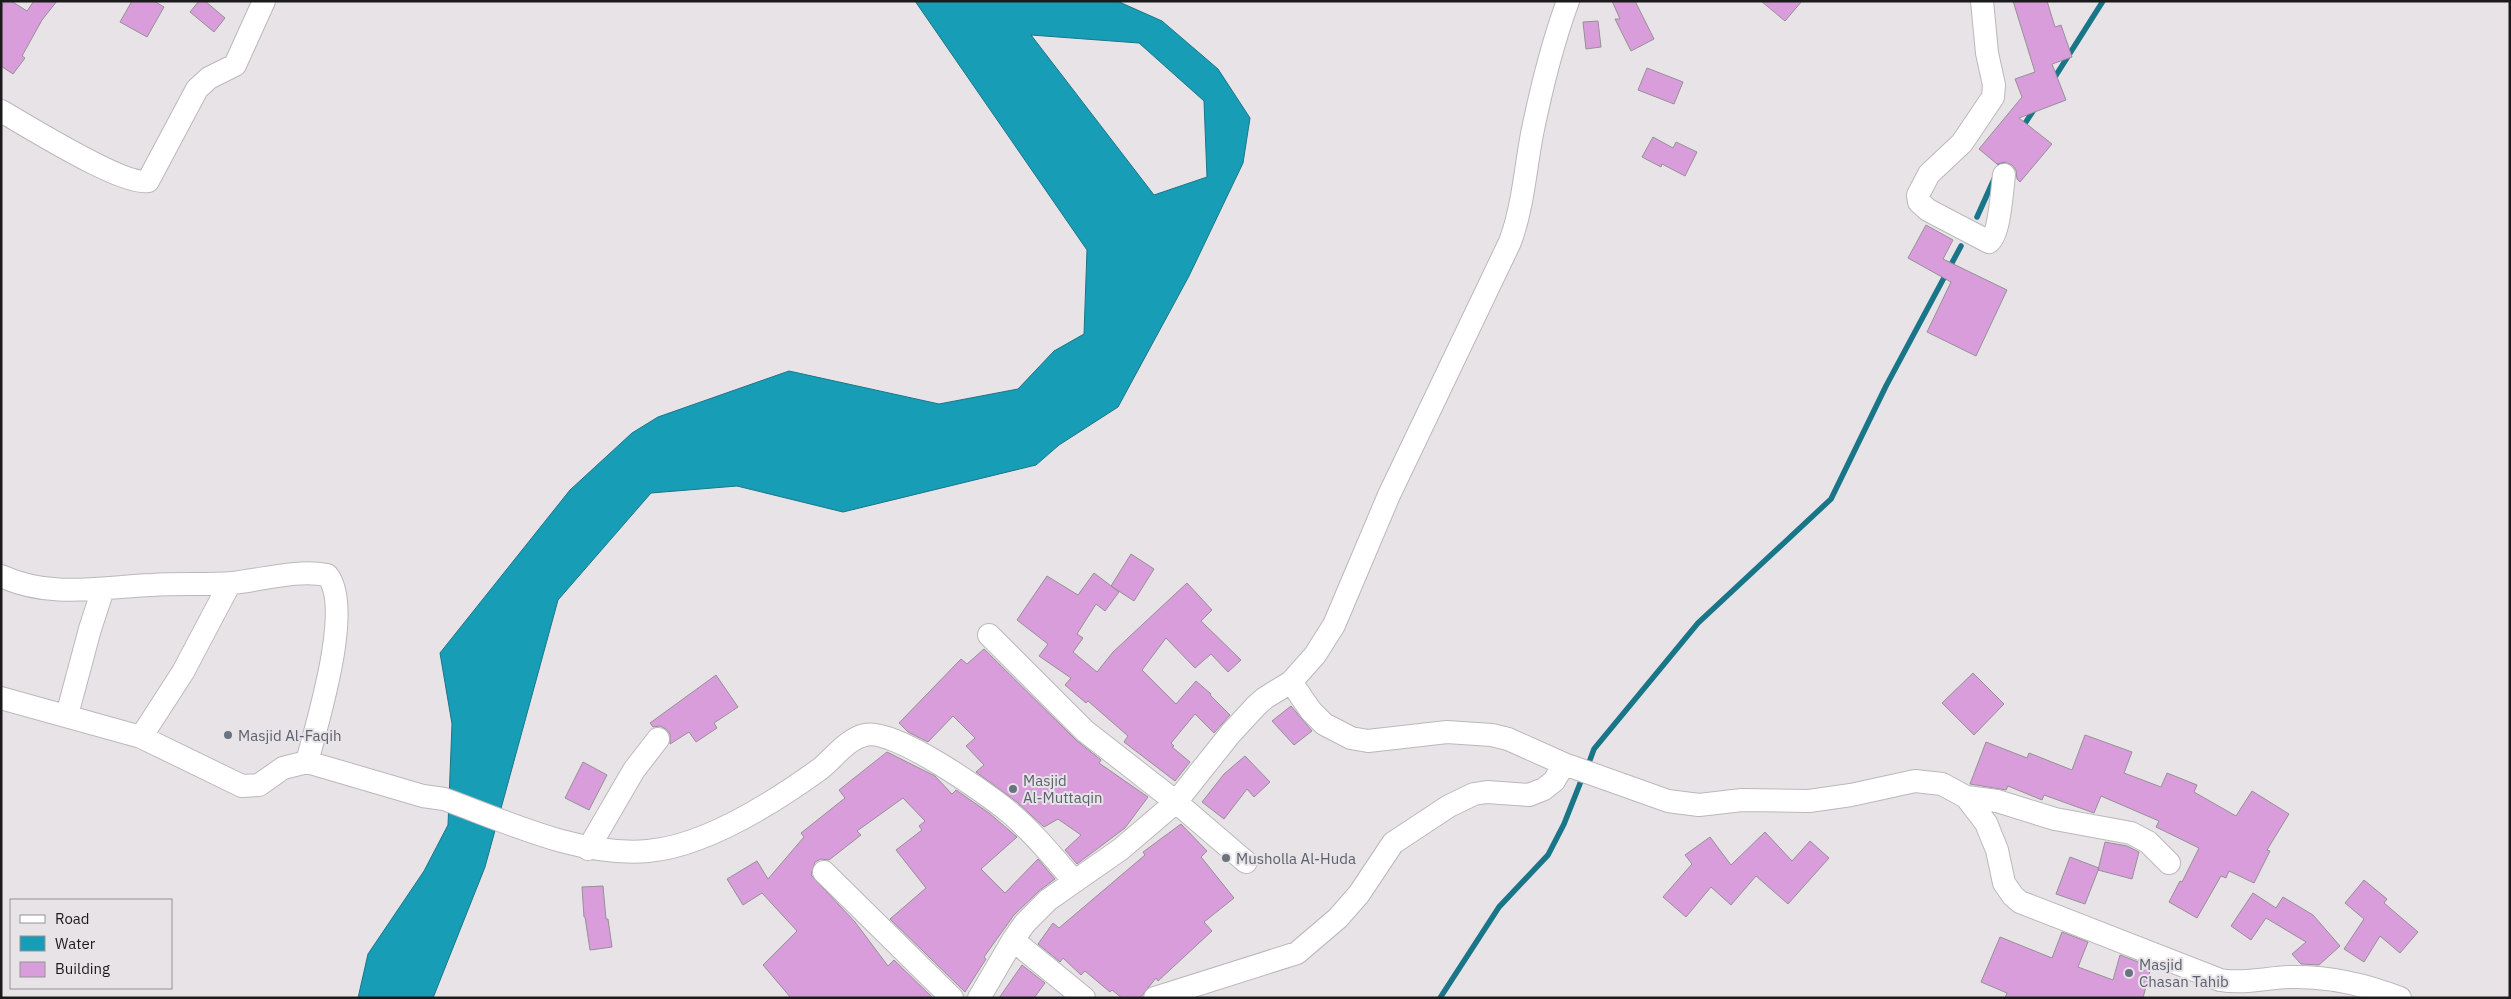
<svg xmlns="http://www.w3.org/2000/svg" width="2511" height="999" viewBox="0 0 2511 999" font-family="'IBM Plex Sans',sans-serif">
	<style>
		.water { fill: #189db7; stroke: #197688; fill-rule: evenodd }
		.lines { fill: none; stroke-linecap: round; stroke-linejoin: round }
		.stream { stroke: #197688; stroke-width: 5.5 }
		.building { fill: #d99ddc; stroke: #959195 }
		.minor-casing { stroke: #bbb8bb; stroke-width: 24 }
		.minor { stroke: #fff; stroke-width: 22 }
		.worship-dot { fill: #6b7280; stroke: #e7e3e7; stroke-width: 2 }
		.labels { text-anchor: middle; dominant-baseline: central; stroke-width: 4; stroke-linejoin: round; paint-order: stroke }
		.worship-label { font-size: 15px; fill: #5b616d; stroke: #e7e3e7; text-anchor: start }
	</style>
	<rect width="100%" height="100%" fill="#e7e3e7"/>
	<path class="water" d="M915,1H1117L1162,21L1218,69L1250,118L1243,163L1189,276L1118,407L1059,445L1036,465L843,512L737,486L651,493L558,600L485,867L433,998H358L368,954L424,871L448,825L452,724L440,653L570,490L632,433L658,417L789,371L939,404L1018,389L1054,351L1084,334L1087,250ZM1031,35L1139,43L1204,101L1207,177L1154,195Z"/>
	<g class="lines">
		<path class="stream" d="M2053,80L2103,1
			M2022,128L2035,108
			M1977,217L2004,157
			M1587,768L1594,749L1698,623L1831,499L1886,386L1961,246
			M1440,998L1499,907L1548,855L1564,824L1583,776"/>
	</g>
	<path class="building" d="M5,1H11L27,11L34,1H57L42,20L22,56L25,58L13,74L1,66V7Z
		M132,1H154L164,7L147,37L120,22Z
		M199,1H205L225,18L214,32L190,12Z
		M1612,1H1635L1654,39L1631,51L1615,19H1620Z
		M1761,1H1802L1785,21Z
		M2013,1H2047L2055,27L2061,25L2072,57L2052,64L2066,100L2019,118L2052,144L2020,182L2017,179L2016,170L2012,165L2005,162L1997,164L1979,149L2022,97L2015,79L2035,72Z
		M1598,21L1601,47L1586,49L1583,22Z
		M1647,68L1683,82L1674,104L1638,90Z
		M1653,137L1673,148L1676,142L1697,152L1685,176L1662,164L1661,167L1642,157Z
		M1926,225L1953,240L1943,259L2007,290L1976,356L1927,332L1951,282L1908,258Z
		M1131,554L1154,569L1134,601L1111,586Z
		M1094,573L1119,592L1105,611L1096,604L1077,634L1083,638L1073,652L1097,672L1113,652L1187,583L1212,610L1201,621L1241,660L1228,672L1211,654L1195,668L1166,638L1142,670L1176,704L1196,681L1211,694L1210,695L1230,715L1214,733L1195,714L1171,743L1174,746L1172,747L1190,762L1175,781L1124,742L1128,736L1088,701L1086,703L1065,685L1071,678L1039,656L1048,644L1017,620L1047,576L1078,595Z
		M984,649L1076,740L1101,760L1099,763L1148,797L1125,828L1077,864L1065,850L1081,835L1058,819L1044,827L1017,802L976,772L984,765L966,746L975,738L953,716L928,742L908,732L899,723L961,659L967,664Z
		M1973,673L2004,704L1974,735L1942,703Z
		M716,675L738,707L714,723L717,728L696,742L689,732L670,744V734L666,729L660,726L653,727L650,723Z
		M1291,706L1312,731L1294,745L1272,721Z
		M2085,735L2132,752L2124,773L2161,787L2167,773L2197,785L2194,792L2236,816L2252,791L2289,814L2267,850L2270,851L2254,883L2229,871L2226,878L2221,876L2197,918L2169,902L2180,881L2182,882L2199,848L2156,827L2159,821L2101,796L2094,813L2044,795L2042,800L2008,786L2006,790L1970,784L1986,742L2027,758L2029,753L2072,770Z
		M887,752L935,776L952,794L956,790L989,813L1017,837L981,869L1005,893L1038,859L1055,879L1039,891L1014,915L984,957L986,959L965,992L890,919L926,888L896,850L922,830L919,826L925,821L903,798L857,831L861,835L829,860L821,859L815,862L811,875L855,922L888,966L894,960L933,998H791L763,965L797,931L762,893L743,905L727,879L757,861L768,879L804,837L801,833L845,798L839,790Z
		M1245,756L1270,782L1254,797L1247,789L1224,819L1202,802L1224,774Z
		M583,762L607,775L589,810L565,798Z
		M1181,824L1207,851L1201,857L1234,898L1204,922L1212,931L1158,981L1156,978L1140,998H1122L1112,990L1110,992L1085,971L1081,975L1063,958L1060,962L1038,944L1053,923L1059,928L1145,855L1143,852Z
		M1765,832L1792,861L1810,841L1829,858L1788,904L1756,876L1731,905L1711,887L1686,917L1663,897L1692,864L1685,855L1710,837L1731,865Z
		M2105,842L2127,846L2139,852L2132,879L2098,870Z
		M2070,857L2099,868L2085,904L2056,894Z
		M2364,880L2387,899L2384,903L2418,932L2400,953L2380,936L2364,962L2344,949L2364,919L2345,903Z
		M603,886L606,919H608L612,947L590,950L585,917H584L582,887Z
		M2253,893L2276,908L2283,897L2313,915L2340,946L2319,965L2301,964L2292,954L2306,942L2266,918L2251,940L2231,926Z
		M2062,932L2088,942L2078,967L2113,980L2120,955L2151,967L2143,998H2005L2007,993L1981,982L2000,937L2052,958Z
		M1022,965L1045,983L1034,998H999Z"/>
	<g class="lines">
		<defs>
			<path id="minor" d="M1982,1L1987,53L1994,85L1993,97L1962,143L1929,174L1918,195L1919,202L1928,210L1989,242C2000,234 2002,189 2004,175
				M1,111C26,125 124,187 148,181L197,89L209,78L235,65L264,1
				M1,576C51,599 100,587 152,585C178,583 206,585 232,583C262,580 297,569 327,575C354,606 317,723 307,762
				M989,635L1085,731L1176,802L1246,862
				M1291,682L1311,711L1324,724L1351,738L1368,741L1447,732L1492,735L1508,739L1564,764L1668,801L1699,805L1742,800L1809,801L1851,795L1915,781L1942,784L1966,797L1986,823L1997,850L2004,883L2013,896L2020,902L2220,980C2244,984 2266,978 2290,977C2329,976 2364,984 2400,998
				M1,698L141,737L242,786L259,785L283,768L307,762L423,796L444,799C507,822 580,857 648,851C706,846 773,803 820,769C834,758 847,739 865,735C893,727 986,793 1009,812C1033,832 1053,857 1074,881
				M67,715L90,629L103,589
				M141,737L183,672L230,583
				M1966,797L1997,801L2055,819L2131,833L2148,842L2169,863
				M588,849L634,770L658,739
				M824,872L952,998
				M1013,940L1084,998
				M979,998L1013,940L1025,923L1048,900L1121,849L1176,802L1231,733L1256,706L1265,698L1291,682L1315,655L1334,625L1389,495L1510,242C1523,207 1525,171 1532,134C1541,90 1552,44 1568,1
				M1155,998L1297,953L1338,918L1359,894L1393,843L1449,806L1474,794L1487,792L1529,795L1544,789L1554,781L1564,764"/>
		</defs>
		<use href="#minor" class="minor-casing"/>
		<use href="#minor" class="minor"/>
	</g>
	<g class="worship-dot">
		<circle cx="228" cy="735" r="5"/>
		<circle cx="1013" cy="789" r="5"/>
		<circle cx="1226" cy="858" r="5"/>
		<circle cx="2129" cy="973" r="5"/>
	</g>
	<g class="labels">
		<g class="worship-label">
			<text x="238" y="735">Masjid Al-Faqih</text>
			<text x="1023" y="780">Masjid<tspan x="1023" dy="17">Al-Muttaqin</tspan></text>
			<text x="1236" y="858">Musholla Al-Huda</text>
			<text x="2139" y="964">Masjid<tspan x="2139" dy="17">Chasan Tahib</tspan></text>
		</g>
	</g>
	<rect width="2511" height="999" fill="none" stroke="#1c1b1c" stroke-width="5"/>
	<rect x="10" y="899" width="162" height="90" fill="#e7e3e7" stroke="#969396"/>
	<rect x="20" y="915" width="25" height="8" fill="#ffffff" stroke="#969396"/>
	<text x="55" y="924" font-size="15" fill="#1c1b1c">Road</text>
	<rect x="20" y="936" width="25" height="15" fill="#189db7" stroke="#969396"/>
	<text x="55" y="949" font-size="15" fill="#1c1b1c">Water</text>
	<rect x="20" y="962" width="25" height="15" fill="#d99ddc" stroke="#969396"/>
	<text x="55" y="974" font-size="15" fill="#1c1b1c">Building</text>
</svg>
